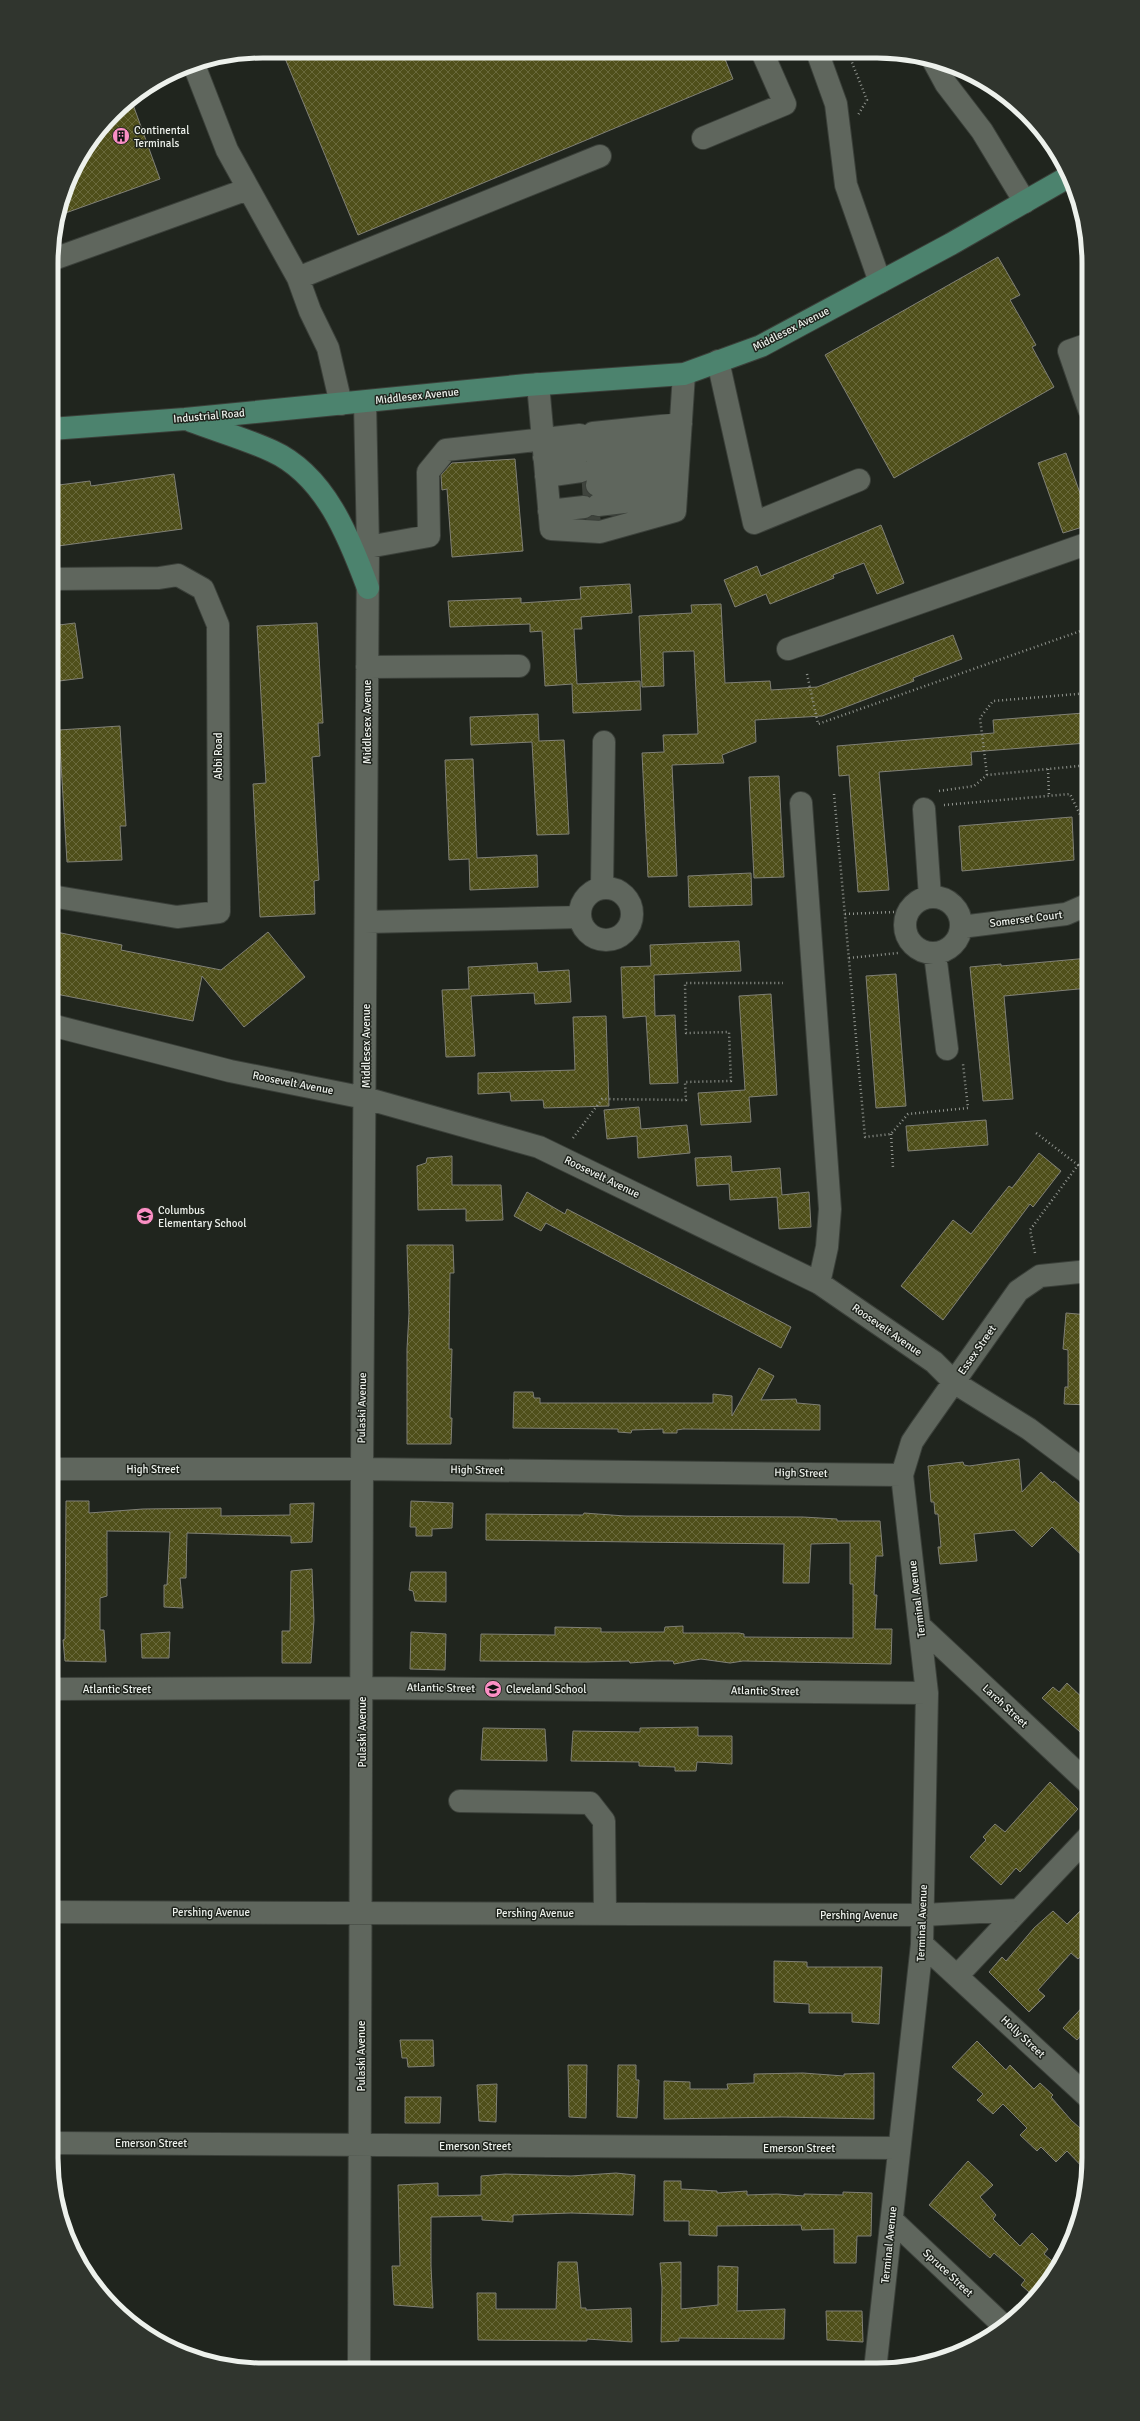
<svg xmlns="http://www.w3.org/2000/svg" width="1140" height="2421" viewBox="0 0 1140 2421" font-family="Signika,sans-serif">
	<style>
		.building { fill: url(#building-cross-hatch); stroke: #808076 }
		.lines { fill: none; stroke-linecap: round; stroke-linejoin: round }
		.minor-tunnel { stroke: #3f443d; stroke-width: 22; stroke-dasharray: 22 11; stroke-linecap: butt }
		.minor-casing { stroke: #3b403a; stroke-width: 24 }
		.major-casing { stroke: #3b403a; stroke-width: 24 }
		.path { stroke: #91958f; stroke-width: 2.5; stroke-dasharray: 1 3; stroke-linecap: butt }
		.minor { stroke: #5f665d; stroke-width: 22 }
		.major { stroke: #4c836e; stroke-width: 22 }
		.labels { text-anchor: middle; dominant-baseline: central; stroke-width: 3; stroke-linejoin: round; paint-order: stroke }
		.poi-label { font-size: 11px; fill: #edf1ec; stroke: #20251e; text-anchor: start }
		.street-label { font-size: 11px; fill: #edf1ec; stroke: #20251e }
		.rim { fill: none; stroke: #edf1ec; stroke-width: 5 }
	</style>
	<defs>
		<pattern id="building-cross-hatch" width="8" height="8" patternUnits="userSpaceOnUse"><rect width="8" height="8" fill="#4f4f1a"/><path d="M0 0l8 8M0 8l8-8" fill="none" stroke="#69693b"/></pattern>
	</defs>
	<rect width="100%" height="100%" fill="#20251e"/>
	<path class="building" d="M282,51L723,54L733,79L358,235Z
		M131,99L160,179L60,215L73,169L123,104Z
		M998,257L1020,295L1010,300L1036,345L1032,347L1054,387L894,478L825,355Z
		M1066,453L1089,519V525L1063,533L1038,463Z
		M515,459L523,551L452,557L447,489L442,490L441,475L452,463Z
		M174,474L182,529L51,547V486L90,481L91,486Z
		M881,525L904,583L877,594L864,563L833,575L834,578L770,604L766,594L735,607L724,580L757,566L761,576Z
		M630,584L632,613L581,617L582,629H574L577,684L640,681L641,710L573,713L572,684L545,686L542,631L530,632V624L450,627L448,601L521,598V603L581,599L580,587Z
		M721,604L725,683L770,681L771,690L817,687L953,635L962,659L913,678L914,681L822,716L755,720L756,742L722,755L724,763L672,765L677,876L648,877L642,753L664,752L663,735L698,734L694,651L663,652L664,686L642,687L639,616L692,613L691,605Z
		M75,623L83,678L51,682V626Z
		M317,623L323,723H318L320,756L312,757L319,880L314,881L315,914L260,917L253,784L266,783L257,626Z
		M1084,713L1087,743L971,752L972,765L879,772L889,890L858,892L849,775L839,776L837,746L994,733L993,720Z
		M538,714L539,741L564,740L569,834L537,835L532,742L471,745L470,717Z
		M120,726L126,826H120L122,860L67,862L59,730Z
		M473,759L477,858L537,855L538,887L470,890L469,859L449,860L445,760Z
		M779,776L784,877L754,878L749,777Z
		M1072,817L1074,860L962,871L959,826Z
		M751,873L752,905L689,907L688,876Z
		M51,931L122,945L121,950L221,970L268,932L305,977L244,1027L202,976L193,1021L51,993Z
		M739,941L741,971L654,975L655,1016L675,1015L678,1083L650,1084L646,1016L623,1018L621,967L651,966L650,945Z
		M1089,958V988L1004,996L1013,1099L983,1101L970,967L1001,964V966Z
		M537,963L538,972L569,970L571,1002L535,1004L534,993L471,996L475,1056L446,1057L442,990L469,989L468,967Z
		M896,974L906,1106L876,1108L866,976Z
		M771,994L777,1095L749,1097L751,1122L701,1125L698,1093L745,1090L739,996Z
		M606,1016L609,1106L544,1108L543,1100L511,1101L510,1092L478,1094V1073L575,1070L573,1017Z
		M639,1107L641,1129L687,1125L690,1153L638,1158L637,1136L607,1139L604,1110Z
		M986,1120L988,1145L908,1151L906,1126Z
		M1039,1153L1061,1171L1033,1207L1030,1204L943,1320L901,1286L953,1220L971,1234L1009,1186L1012,1188Z
		M452,1156V1185H501L503,1220L466,1221V1209L418,1210L417,1166L426,1163L427,1158Z
		M731,1156L732,1172L780,1168L782,1195L809,1192L811,1227L779,1229L777,1197L730,1200L729,1184L697,1186L695,1158Z
		M527,1192L565,1214L567,1209L791,1327L781,1348L546,1223L541,1231L514,1216Z
		M407,1245H453L454,1273H450L449,1349H452L450,1418H452L451,1444H407V1349L409,1313Z
		M1066,1313L1089,1315V1405L1064,1404L1065,1387H1068V1350L1063,1349Z
		M759,1368L774,1376L761,1400L796,1399L797,1403L820,1405V1430L683,1429L677,1430V1433H663V1429L632,1430L631,1433L618,1432V1429L513,1428L514,1392H533L534,1398H540V1403H713V1394L732,1396V1416Z
		M1019,1459L1022,1492L1041,1472L1053,1483L1054,1481L1080,1504L1089,1494V1562L1052,1527L1032,1547L1014,1530L974,1534L977,1561L940,1564L938,1547H941L938,1514H935L934,1502H931L928,1466L963,1462L964,1465L969,1466Z
		M66,1501H89V1513L143,1509L221,1508V1516L290,1515V1504L314,1503L312,1542L291,1543V1536L187,1533L186,1578H180L183,1608L164,1607V1585H167L170,1532L107,1531V1596L100,1598V1630H104L106,1662L65,1661L63,1640L65,1639V1631Z
		M411,1501L453,1503L452,1528L432,1529V1536H416V1527H410Z
		M584,1513L625,1516L803,1517L837,1519V1521H880L883,1556H876L874,1595H877L875,1629H892L891,1664L743,1661L730,1663L701,1659L674,1664L673,1661H657L630,1663L629,1661L586,1662L480,1661L481,1634L555,1635V1627L601,1628V1632H664L665,1627L683,1626V1633H739L744,1634V1637L853,1638V1584H850V1543L811,1544L809,1583H783L784,1544L486,1540V1514L583,1515Z
		M312,1569L314,1620L311,1663H282V1631H290L291,1571Z
		M411,1572H446V1602L415,1601L413,1591L409,1590Z
		M170,1632L169,1658H142L141,1634Z
		M411,1632L446,1634L445,1670L410,1669Z
		M1067,1683L1089,1704V1740L1042,1698L1053,1687L1059,1692Z
		M698,1727V1736H732V1764L697,1762L696,1771H675V1767L639,1766V1762L571,1761L573,1731L640,1732V1728Z
		M483,1728L545,1729L547,1761L481,1760Z
		M1050,1782L1078,1809L1020,1872L1016,1868L1001,1885L970,1857L986,1840L983,1837L995,1824L1005,1832Z
		M1089,1902V1947L1078,1959L1071,1953L1038,1990L1045,1996L1029,2012L989,1972L1002,1957L1006,1961L1034,1928L1053,1911L1067,1924Z
		M774,1961L807,1962V1967H882L879,2024L852,2022V2013H809V2004L774,2002Z
		M1089,2000V2026L1077,2040L1063,2028Z
		M400,2040H433L434,2066L408,2067L407,2058H402Z
		M977,2041L1006,2070L1010,2065L1034,2089L1040,2083L1053,2095L1051,2097L1071,2120L1089,2136L1088,2173L1067,2151L1056,2162L1041,2147L1037,2151L1020,2135L1027,2128L1003,2104L993,2114L977,2100L983,2094L952,2067Z
		M568,2065H587L586,2118L569,2117Z
		M618,2065H636V2080H639L637,2118L617,2117Z
		M803,2073L844,2076V2074L874,2073V2119L783,2117L664,2119V2081L690,2082V2089H728L727,2084L754,2083V2074Z
		M497,2084L496,2122L479,2121L477,2085Z
		M405,2097H441L440,2123H405Z
		M968,2161L993,2185L980,2197L996,2215L993,2219L1020,2246L1032,2233L1048,2249L1044,2254L1057,2265L1036,2298L1021,2285L1025,2280L994,2253L990,2258L929,2205Z
		M616,2173L635,2175L633,2215L571,2213L513,2215V2222L482,2220V2216L431,2217V2266L433,2308L394,2305L392,2266H400L398,2185L438,2183V2196L481,2195V2176L505,2174L571,2176Z
		M664,2181H681V2189L717,2191V2193L747,2191V2195L777,2194L804,2196V2194L843,2195V2192L872,2193L871,2236H857L856,2263H834V2229L802,2230L801,2225L717,2226V2236L689,2235V2221H664Z
		M558,2262H577L581,2308H586V2310L631,2308L632,2342L587,2339V2341L478,2340L477,2293H496V2309H556Z
		M681,2262V2309L718,2305V2266L738,2267L737,2311L785,2309L784,2339L679,2338V2341L661,2342L662,2288L660,2263Z
		M826,2311H862L863,2342L827,2340Z"/>
	<g class="lines">
		<path class="minor-tunnel" d="M582,486L597,485
			M586,517L600,515"/>
		<defs>
			<path id="minor" d="M818,54L836,104L846,185L880,282
				M933,60L946,84L982,131L1025,202
				M194,65L227,150L298,278L310,311L328,348L341,404
				M703,138L785,104L763,54
				M51,260L248,189
				M298,278L600,156
				M718,361L754,523L859,480
				M538,384L551,529L600,532L675,511L684,374
				M1089,409L1069,351L1089,344
				M593,433L681,424
				M593,451L679,440
				M544,457L580,453
				M595,469L678,458
				M546,476L581,471
				M597,485L677,474
				M598,505L676,496
				M549,511L584,507
				M368,547L429,536L428,472L446,450L580,435
				M788,649L1089,543
				M367,667L519,666
				M801,803L830,1209L827,1247L819,1283
				M924,809L930,897
				M602,888L604,742
				M580 914a26 26 0 1 1 52 0a26 26 0 1 1-52 0Z
				M51,896L177,917L219,912L218,625L203,589L178,575L159,578L51,579
				M905 925a28 28 0 1 1 56 0a28 28 0 1 1-56 0Z
				M366,922L580,917
				M961,927L1066,914L1089,904
				M935,954L947,1049
				M51,1025L230,1071L365,1098L539,1147L819,1283L934,1362L955,1383L1029,1429L1089,1474
				M51,1469H362L902,1475
				M921,1627L1089,1784
				M51,1689L363,1688L927,1693
				M460,1801L590,1803L604,1821L605,1913
				M51,1912L923,1915L1019,1910L1089,1836
				M922,1944L1089,2098
				M957,1976L1019,1910
				M51,2143L899,2148
				M892,2220L1004,2326
				M359,2367L362,1469L368,547L365,402
				M875,2370L922,1944L927,1693L902,1475L912,1442L920,1430L1018,1291L1040,1276L1089,1271"/>
			<path id="major" d="M191,421C218,431 246,439 272,451C325,475 349,537 368,588
				M51,429L185,419L527,385L684,374L761,346L951,244L1068,177"/>
		</defs>
		<use href="#minor" class="minor-casing"/>
		<use href="#major" class="major-casing"/>
		<path class="path" d="M849,55L867,100L858,115
			M807,674L818,724L1089,628
			M1048,769L1049,796
			M987,775L980,718L993,701L1089,693V697
			M939,791L974,786L987,775L1089,765
			M834,794L865,1137L891,1134L908,1114L968,1108L963,1064
			M944,805L1070,794L1089,833
			M845,914L894,912
			M849,958L898,953
			M891,1134L893,1168
			M573,1138L602,1099L686,1100L685,1082L731,1081L729,1032L686,1033L685,983H783
			M1078,1165L1084,1170
			M1035,1253L1030,1230L1078,1165L1036,1133"/>
		<use href="#minor" class="minor"/>
		<use href="#major" class="major"/>
	</g>
	<defs>
		<symbol id="building-disc" viewBox="-11 -11 22 22"><circle r="9.5" fill="#fb8fc4" stroke="#20251e"/><path d="M-4-6H4V6H1V3H-1V6H-4ZM-2.5-4.3h1.7v1.8h-1.7ZM.8-4.3h1.7v1.8H.8ZM-2.5-1h1.7V.8h-1.7ZM.8-1h1.7V.8H.8Z" fill="#111"/></symbol>
		<symbol id="school-disc" viewBox="-11 -11 22 22"><circle r="9.5" fill="#fb8fc4" stroke="#20251e"/><path d="M0-5L7-2L0 1L-7-2ZM-4 1L0 2.5L4 1V4Q0 6-4 4Z" fill="#111"/></symbol>
	</defs>
	<g fill-rule="evenodd">
		<use href="#building-disc" x="111" y="126" width="20" height="20"/>
		<use href="#school-disc" x="135" y="1206" width="20" height="20"/>
		<use href="#school-disc" x="483" y="1679" width="20" height="20"/>
	</g>
	<g class="labels">
		<g class="poi-label">
			<text x="134" y="130">Continental<tspan x="134" dy="13">Terminals</tspan></text>
			<text x="158" y="1210">Columbus<tspan x="158" dy="13">Elementary School</tspan></text>
			<text x="506" y="1689">Cleveland School</text>
		</g>
		<g class="street-label">
			<text transform="translate(791 329) rotate(-27)">Middlesex Avenue</text>
			<text transform="translate(417 396) rotate(-6)">Middlesex Avenue</text>
			<text transform="translate(209 416) rotate(-5)">Industrial Road</text>
			<text transform="translate(367 722) rotate(-90)">Middlesex Avenue</text>
			<text transform="translate(218 756) rotate(-90)">Abbi Road</text>
			<text transform="translate(1026 919) rotate(-7)">Somerset Court</text>
			<text transform="translate(366 1046) rotate(-90)">Middlesex Avenue</text>
			<text transform="translate(293 1083) rotate(11)">Roosevelt Avenue</text>
			<text transform="translate(602 1177) rotate(26)">Roosevelt Avenue</text>
			<text transform="translate(887 1330) rotate(35)">Roosevelt Avenue</text>
			<text transform="translate(977 1350) rotate(-55)">Essex Street</text>
			<text transform="translate(362 1408) rotate(-89)">Pulaski Avenue</text>
			<text x="153" y="1469">High Street</text>
			<text transform="translate(477 1470) rotate(1)">High Street</text>
			<text transform="translate(801 1473) rotate(1)">High Street</text>
			<text transform="translate(917 1599) rotate(-97)">Terminal Avenue</text>
			<text transform="translate(441 1688) rotate(1)">Atlantic Street</text>
			<text x="117" y="1689">Atlantic Street</text>
			<text transform="translate(765 1691) rotate(1)">Atlantic Street</text>
			<text transform="translate(1005 1706) rotate(43)">Larch Street</text>
			<text transform="translate(362 1732) rotate(-90)">Pulaski Avenue</text>
			<text x="211" y="1912">Pershing Avenue</text>
			<text x="535" y="1913">Pershing Avenue</text>
			<text x="859" y="1915">Pershing Avenue</text>
			<text transform="translate(922 1923) rotate(-88)">Terminal Avenue</text>
			<text transform="translate(1023 2037) rotate(43)">Holly Street</text>
			<text transform="translate(361 2056) rotate(-90)">Pulaski Avenue</text>
			<text x="151" y="2143">Emerson Street</text>
			<text x="475" y="2146">Emerson Street</text>
			<text x="799" y="2148">Emerson Street</text>
			<text transform="translate(889 2245) rotate(-84)">Terminal Avenue</text>
			<text transform="translate(948 2273) rotate(43)">Spruce Street</text>
		</g>
	</g>
	<path d="M0 0H1140V2421H0ZM263 58H877A205 205 0 0 1 1082 263V2158A205 205 0 0 1 877 2363H263A205 205 0 0 1 58 2158V263A205 205 0 0 1 263 58Z" fill="#30352e" fill-rule="evenodd"/>
	<path class="rim" d="M263 58H877A205 205 0 0 1 1082 263V2158A205 205 0 0 1 877 2363H263A205 205 0 0 1 58 2158V263A205 205 0 0 1 263 58Z"/>
</svg>
